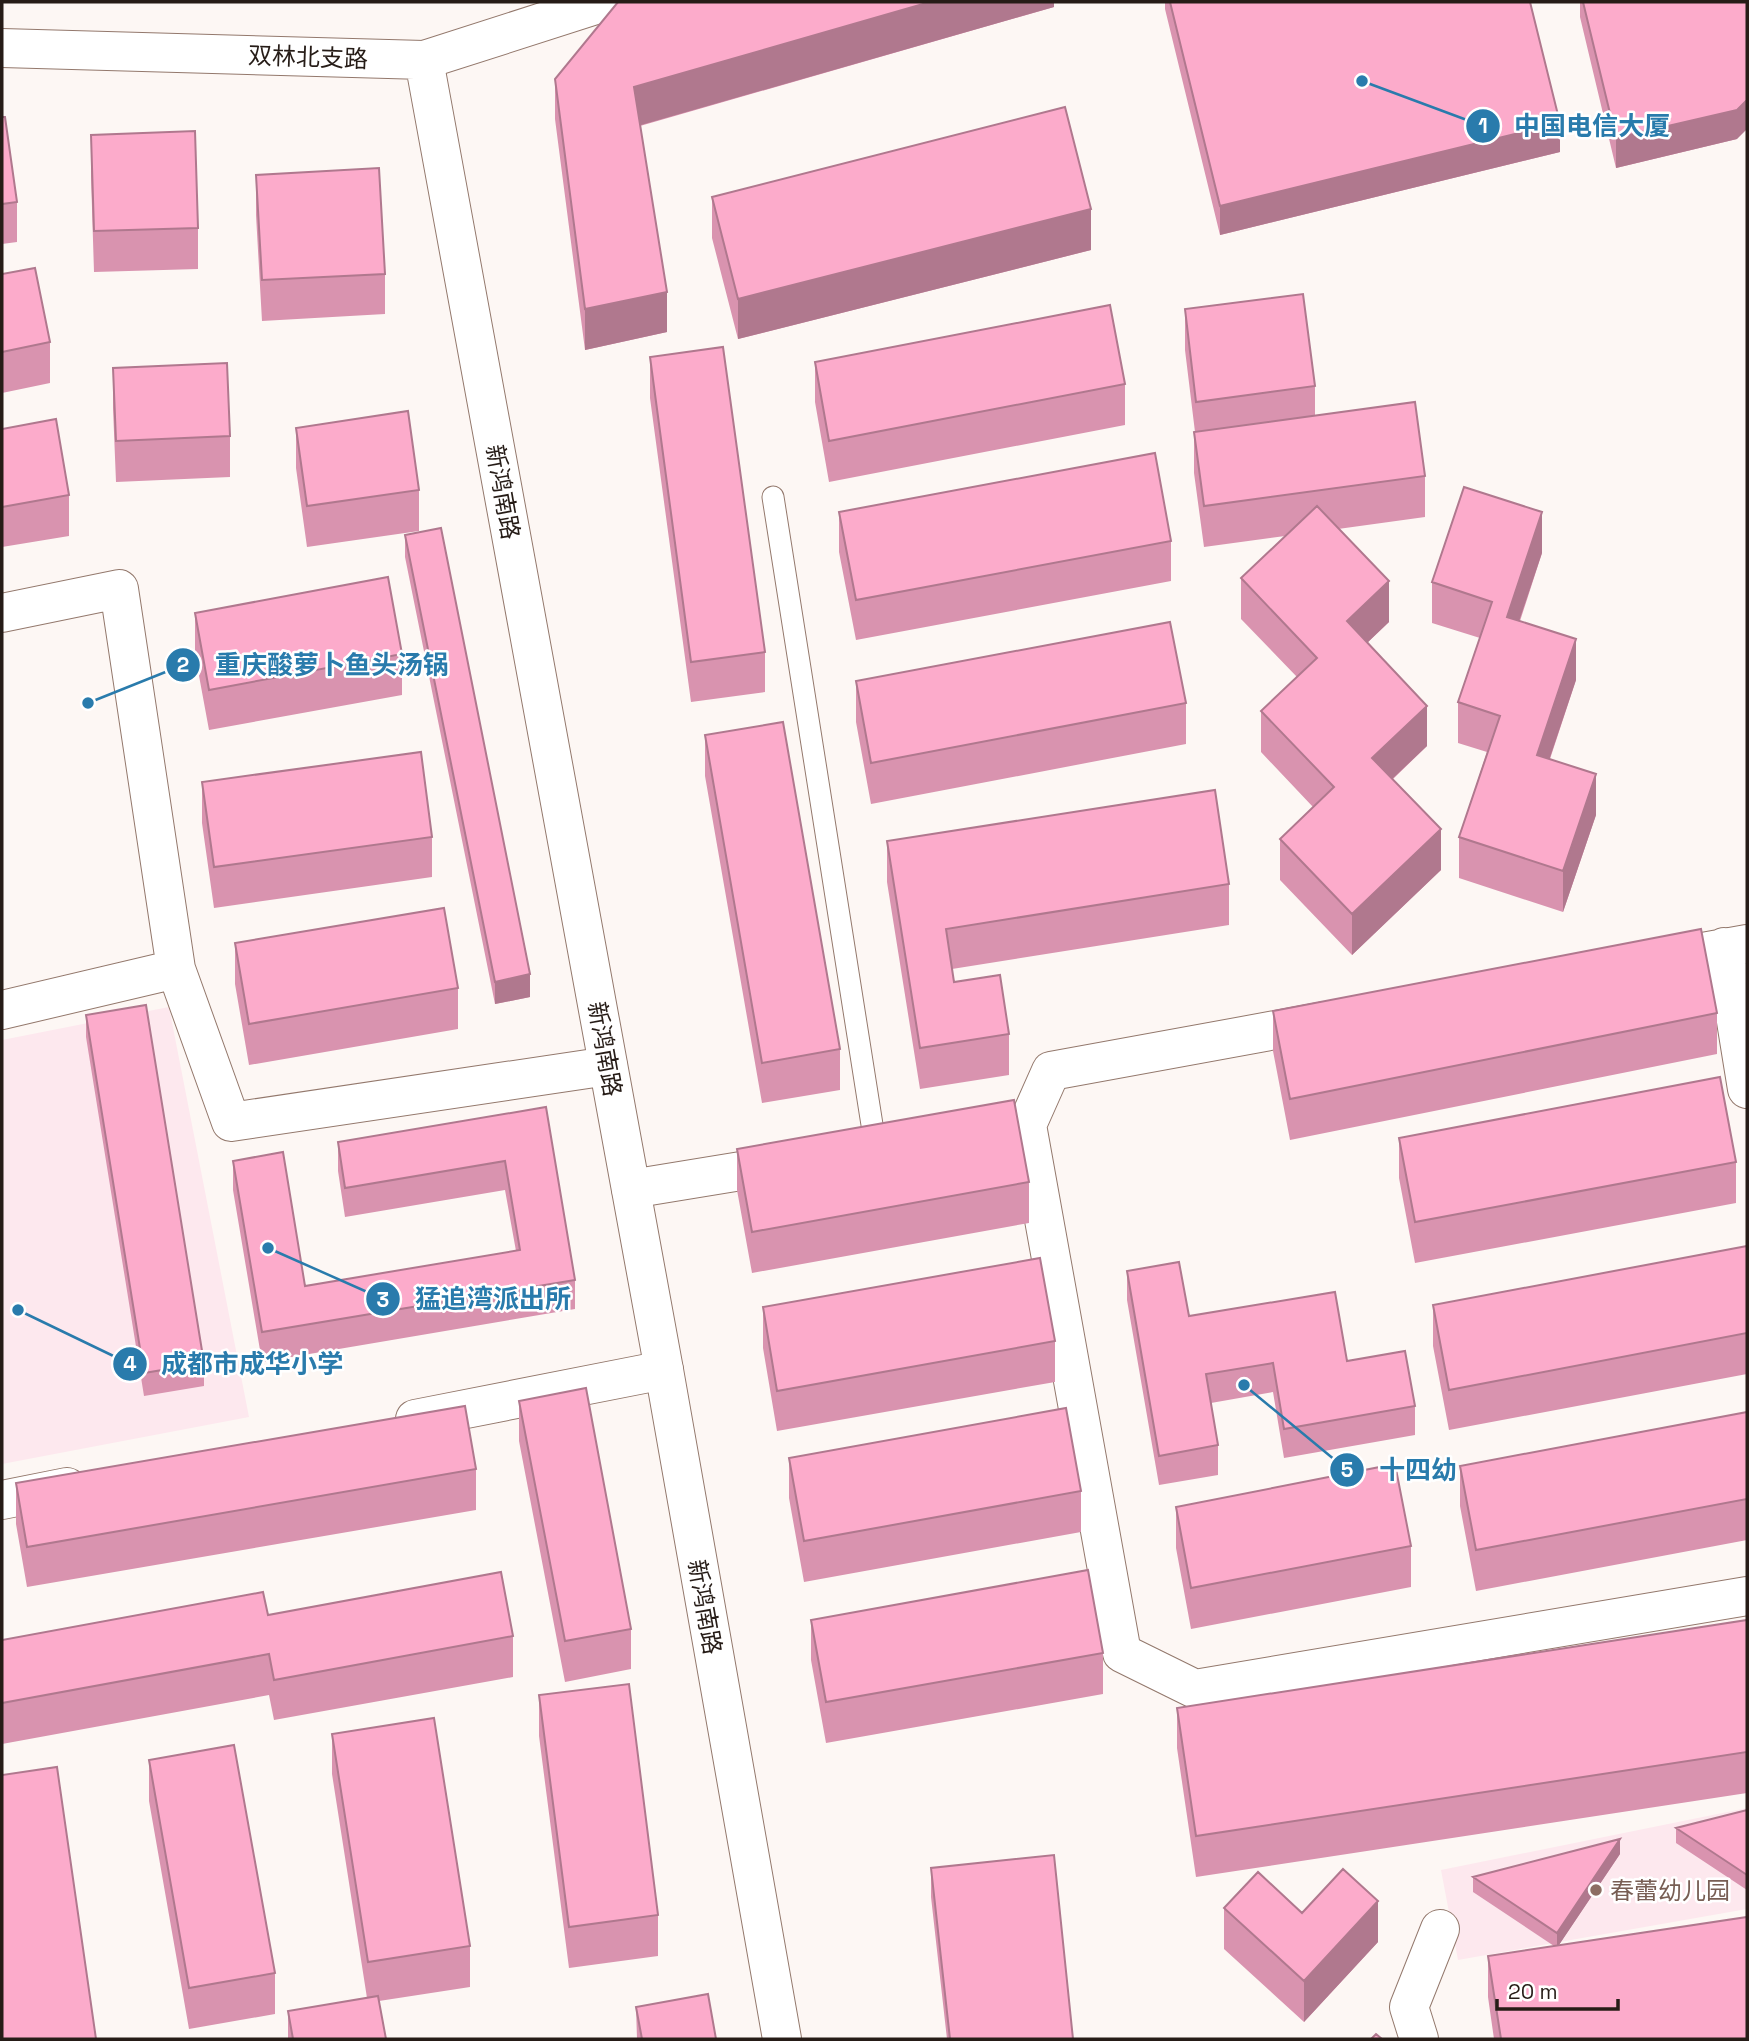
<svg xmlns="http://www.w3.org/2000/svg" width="1749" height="2041" viewBox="0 0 1749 2041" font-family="'Space Grotesk','Noto Sans SC',sans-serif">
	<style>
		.industrial { fill: #fde8ee }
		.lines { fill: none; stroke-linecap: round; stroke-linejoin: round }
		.service-casing { stroke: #93786c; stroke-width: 23 }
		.minor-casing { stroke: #93786c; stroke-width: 40 }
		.tertiary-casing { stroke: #93786c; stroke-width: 40 }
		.service { stroke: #fff; stroke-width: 21 }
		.minor { stroke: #fff; stroke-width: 38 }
		.tertiary { stroke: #fff; stroke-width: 38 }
		.wall { fill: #d993af }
		.shaded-wall { fill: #b0788e }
		.building { fill: #fcabcb; stroke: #b0788e; stroke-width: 2 }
		.education-dot { fill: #8d6e63; stroke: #fff; stroke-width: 2.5 }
		.labels { text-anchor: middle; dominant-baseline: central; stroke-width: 5; stroke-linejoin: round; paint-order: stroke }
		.street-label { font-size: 24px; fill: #261c17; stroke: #fff }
		.education-label { font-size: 24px; fill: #785e54; stroke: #fff; text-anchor: start }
		.leader { fill: none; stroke: #297bac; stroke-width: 2.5 }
		.callout-dot { fill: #297bac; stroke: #fff; stroke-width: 2.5 }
		.mark-label { font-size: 21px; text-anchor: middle; font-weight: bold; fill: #fff }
		.callout-label { font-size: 26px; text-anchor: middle; font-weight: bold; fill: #297bac; stroke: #fff; stroke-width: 5; stroke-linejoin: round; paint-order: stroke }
	</style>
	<rect width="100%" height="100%" fill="#fdf7f4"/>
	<path class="industrial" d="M169,1007L249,1417L2,1464V1040Z
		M1747,1808V1909L1458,1960L1441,1870Z"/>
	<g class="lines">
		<defs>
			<path id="service" d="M773,497L876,1150"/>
			<path id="minor" d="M2,613L119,589L176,969L231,1122L608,1066
				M1724,947L1747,1089
				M1653,961L1747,944
				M2,1010L176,969
				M1027,1125L1122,1653L1195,1689L1747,1596
				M1002,1129L1027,1125L1051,1071L1325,1021
				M631,1189L790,1163
				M415,1419L664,1370
				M2,1500L67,1487
				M1419,2039L1409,2007L1440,1929"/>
			<path id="tertiary" d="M2,48L424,60L605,2
				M424,60L664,1370L782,2039"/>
		</defs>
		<use href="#service" class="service-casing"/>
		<use href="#minor" class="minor-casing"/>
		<use href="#tertiary" class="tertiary-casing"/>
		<use href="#service" class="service"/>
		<use href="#minor" class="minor"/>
		<use href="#tertiary" class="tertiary"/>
	</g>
	<path class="wall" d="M1054,2V7L640,126L667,332L585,350L555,119V79Z
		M1165,2H1530L1560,152L1220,235L1165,9Z
		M1580,2H1747L1737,139L1616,168L1580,17Z
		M2,117L17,202V242L2,244Z
		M91,135L198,228V269L94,272L91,176Z
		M256,175L385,274V314L262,321L256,215Z
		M712,197L1091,250L738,339L712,238Z
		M2,274L50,342V383L2,393Z
		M1185,309L1315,386V416L1425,476V517L1338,529L1389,622L1367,643L1427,746L1393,779L1441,870L1352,955L1280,880V839L1313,807L1261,752V711L1297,677L1241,619V578L1285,536L1204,547L1194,473V432H1195L1185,350Z
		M650,357L765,652V692L691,702L650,398Z
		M815,362L1125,384V425L829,482L815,402Z
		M113,368L230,436V477L116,482L113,408Z
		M296,428L419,490V531L307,547L296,468Z
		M2,429L69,495V536L2,547Z
		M839,512L1171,541V581L856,640L839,552Z
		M405,535L530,997L495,1004L405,557Z
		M1542,553L1520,621L1576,680L1550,759L1596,815L1563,912L1459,878V837L1487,752L1458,743V702L1480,638L1432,623V582Z
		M195,613L402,654V695L209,730L195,654Z
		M856,681L1186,703V744L871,804L856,722Z
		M705,735L840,1049V1090L762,1103L705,776Z
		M202,782L432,837V877L214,908L202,823Z
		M887,841L1229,884V925L952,969L954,982L1009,1034V1075L920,1089L887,882Z
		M235,943L458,988V1029L249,1065L235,984Z
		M1273,1011L1717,1013V1054L1290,1140L1273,1051Z
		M86,1015L204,1363V1386L144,1396L86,1037Z
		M546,1107L575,1280V1309L262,1362L233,1190V1161L305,1286L516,1251L505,1190L345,1217L338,1171V1142Z
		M1399,1138L1736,1162V1203L1415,1263L1399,1178Z
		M737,1149L1029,1182V1223L752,1273L737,1190Z
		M1747,1246V1374L1449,1430L1433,1346V1305Z
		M1127,1271L1189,1316L1347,1361L1415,1406V1435L1284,1458L1273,1392L1211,1403L1218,1445V1475L1159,1485L1127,1300Z
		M763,1307L1055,1341V1382L777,1431L763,1348Z
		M519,1401L631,1629V1669L565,1682L519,1441Z
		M1747,1412V1540L1476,1591L1460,1506V1466Z
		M789,1458L1081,1491V1532L804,1582L789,1498Z
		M476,1469V1510L27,1587L16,1524V1483Z
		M1176,1507L1411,1546V1587L1191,1629L1176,1548Z
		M268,1615L513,1636V1677L274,1720L269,1695L2,1744V1640Z
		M811,1620L1103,1653V1694L826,1743L811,1660Z
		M1747,1620V1793L1196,1877L1177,1748V1708Z
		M539,1695L658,1915V1956L569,1968L539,1736Z
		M332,1734L470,1946V1987L379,2001L386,2039H288V2011L367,1998L332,1774Z
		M149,1760L275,1973V2014L189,2029L149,1801Z
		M1747,1810V1890L1676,1843V1828Z
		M1620,1854L1558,1946L1747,2039H1494L1488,1997V1956L1554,1946L1473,1892V1877Z
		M931,1868L1073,2039H947L931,1897Z
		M1224,1908L1302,1913L1378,1942L1304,2022L1224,1949Z
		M636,2007L716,2039H637Z"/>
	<path class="shaded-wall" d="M930,2H1054V7L634,127V87Z
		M1747,100V129L1737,139L1616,168V138Z
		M1560,123V152L1220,235V206Z
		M1091,209V250L738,339V299Z
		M667,292V332L585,350V309Z
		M1542,512V553L1507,657V617Z
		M1389,581V622L1347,662V621Z
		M1576,639V680L1537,796V755Z
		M1427,706V746L1372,798V758Z
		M1596,774V815L1563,912V871Z
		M1441,829V870L1352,955V914Z
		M530,974V997L495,1004V982Z
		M1620,1839V1854L1557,1948V1933Z
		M1378,1901V1942L1304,2022V1981Z"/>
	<path class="building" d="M618,2H930L634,87L667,292L585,309L555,79Z
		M1170,2H1530L1560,123L1220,206Z
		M1583,2H1747V100L1737,110L1616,138Z
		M1065,107L1091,209L738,299L712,197Z
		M2,117H5L17,202L2,204Z
		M195,131L198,228L94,231L91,135Z
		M379,168L385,274L262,280L256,175Z
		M35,268L50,342L2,352V274Z
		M1303,294L1315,386L1196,402L1185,309Z
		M1110,305L1125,384L829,441L815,362Z
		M723,347L765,652L691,662L650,357Z
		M227,363L230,436L116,441L113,368Z
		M1415,402L1425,476L1204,506L1194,432Z
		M408,411L419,490L307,506L296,428Z
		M56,419L69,495L2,507V429Z
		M1155,453L1171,541L856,600L839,512Z
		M1464,487L1542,512L1507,617L1576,639L1537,755L1596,774L1563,871L1459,837L1500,716L1458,702L1492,602L1432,582Z
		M1317,506L1389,581L1347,621L1427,706L1372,758L1441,829L1352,914L1280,839L1334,787L1261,711L1317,658L1241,578Z
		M441,528L530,974L495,982L405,535Z
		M388,577L402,654L209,690L195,613Z
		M1170,622L1186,703L871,763L856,681Z
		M783,722L840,1049L762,1063L705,735Z
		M421,752L432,837L214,867L202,782Z
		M1215,790L1229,884L946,929L954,982L1000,975L1009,1034L920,1048L887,841Z
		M444,908L458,988L249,1024L235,943Z
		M1701,929L1717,1013L1290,1099L1273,1011Z
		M146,1005L204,1363L144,1373L86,1015Z
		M1720,1077L1736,1162L1415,1222L1399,1138Z
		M1014,1100L1029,1182L752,1232L737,1149Z
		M546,1107L575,1280L262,1332L233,1161L283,1152L305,1286L520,1250L505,1161L345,1188L338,1142Z
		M1747,1246V1333L1449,1390L1433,1305Z
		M1040,1258L1055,1341L777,1391L763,1307Z
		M1179,1262L1189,1316L1335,1292L1347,1361L1405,1351L1415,1406L1284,1429L1273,1363L1206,1374L1218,1445L1159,1456L1127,1271Z
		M586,1388L631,1629L565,1641L519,1401Z
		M465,1406L476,1469L27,1547L16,1483Z
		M1066,1408L1081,1491L804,1541L789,1458Z
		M1747,1412V1499L1476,1550L1460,1466Z
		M1395,1464L1411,1546L1191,1588L1176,1507Z
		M1088,1570L1103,1653L826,1702L811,1620Z
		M501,1572L513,1636L274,1680L269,1654L2,1703V1640L263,1592L268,1615Z
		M1747,1620V1752L1196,1836L1177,1708Z
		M629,1684L658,1915L569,1927L539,1695Z
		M434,1718L470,1946L368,1962L332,1734Z
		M234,1745L275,1973L189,1988L149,1760Z
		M57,1767L96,2039H2V1775Z
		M1747,1810V1875L1676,1828Z
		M1620,1839L1557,1933L1473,1877Z
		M1054,1855L1073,2039H950L931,1868Z
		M1343,1869L1378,1901L1304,1981L1224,1908L1258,1872L1302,1913Z
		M1747,1917V2039H1501L1488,1956Z
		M708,1994L716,2039H642L636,2007Z
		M378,1996L386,2039H293L288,2011Z
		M1376,2034L1382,2039H1371Z"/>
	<circle class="education-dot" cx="1596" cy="1890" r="7"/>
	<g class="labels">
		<g class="street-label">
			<text transform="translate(308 57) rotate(2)">双林北支路</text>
			<text transform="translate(503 492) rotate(80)">新鸿南路</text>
			<text transform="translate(605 1049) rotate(80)">新鸿南路</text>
			<text transform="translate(705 1607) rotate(80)">新鸿南路</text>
		</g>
		<g class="education-label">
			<text x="1610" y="1890">春蕾幼儿园</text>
		</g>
	</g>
	<path class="leader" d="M1362 81L1483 126M88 703L183 665M268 1248L383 1299M18 1310L130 1364M1244 1385L1347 1470"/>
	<g class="callout-dot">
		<circle cx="1362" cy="81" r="7"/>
		<circle cx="88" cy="703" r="7"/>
		<circle cx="268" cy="1248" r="7"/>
		<circle cx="18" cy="1310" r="7"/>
		<circle cx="1244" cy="1385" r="7"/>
		<circle cx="1483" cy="126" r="18"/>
		<circle cx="183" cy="665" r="18"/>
		<circle cx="383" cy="1299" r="18"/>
		<circle cx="130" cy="1364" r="18"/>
		<circle cx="1347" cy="1470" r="18"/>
	</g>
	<g class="mark-label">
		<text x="1483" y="133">1</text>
		<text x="183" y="672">2</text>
		<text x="383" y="1307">3</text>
		<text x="130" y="1371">4</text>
		<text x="1347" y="1477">5</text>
	</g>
	<g class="callout-label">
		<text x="1592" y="135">中国电信大厦</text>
		<text x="332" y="674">重庆酸萝卜鱼头汤锅</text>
		<text x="493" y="1308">猛追湾派出所</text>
		<text x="252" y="1373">成都市成华小学</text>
		<text x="1418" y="1479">十四幼</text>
	</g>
	<rect width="1749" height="2041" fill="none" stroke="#261c17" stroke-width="7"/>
	<path d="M1497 1999v10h121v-10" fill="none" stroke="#261c17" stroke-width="3.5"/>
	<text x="1508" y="1999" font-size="21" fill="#261c17" stroke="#ffffff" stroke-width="5" paint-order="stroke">20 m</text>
</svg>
